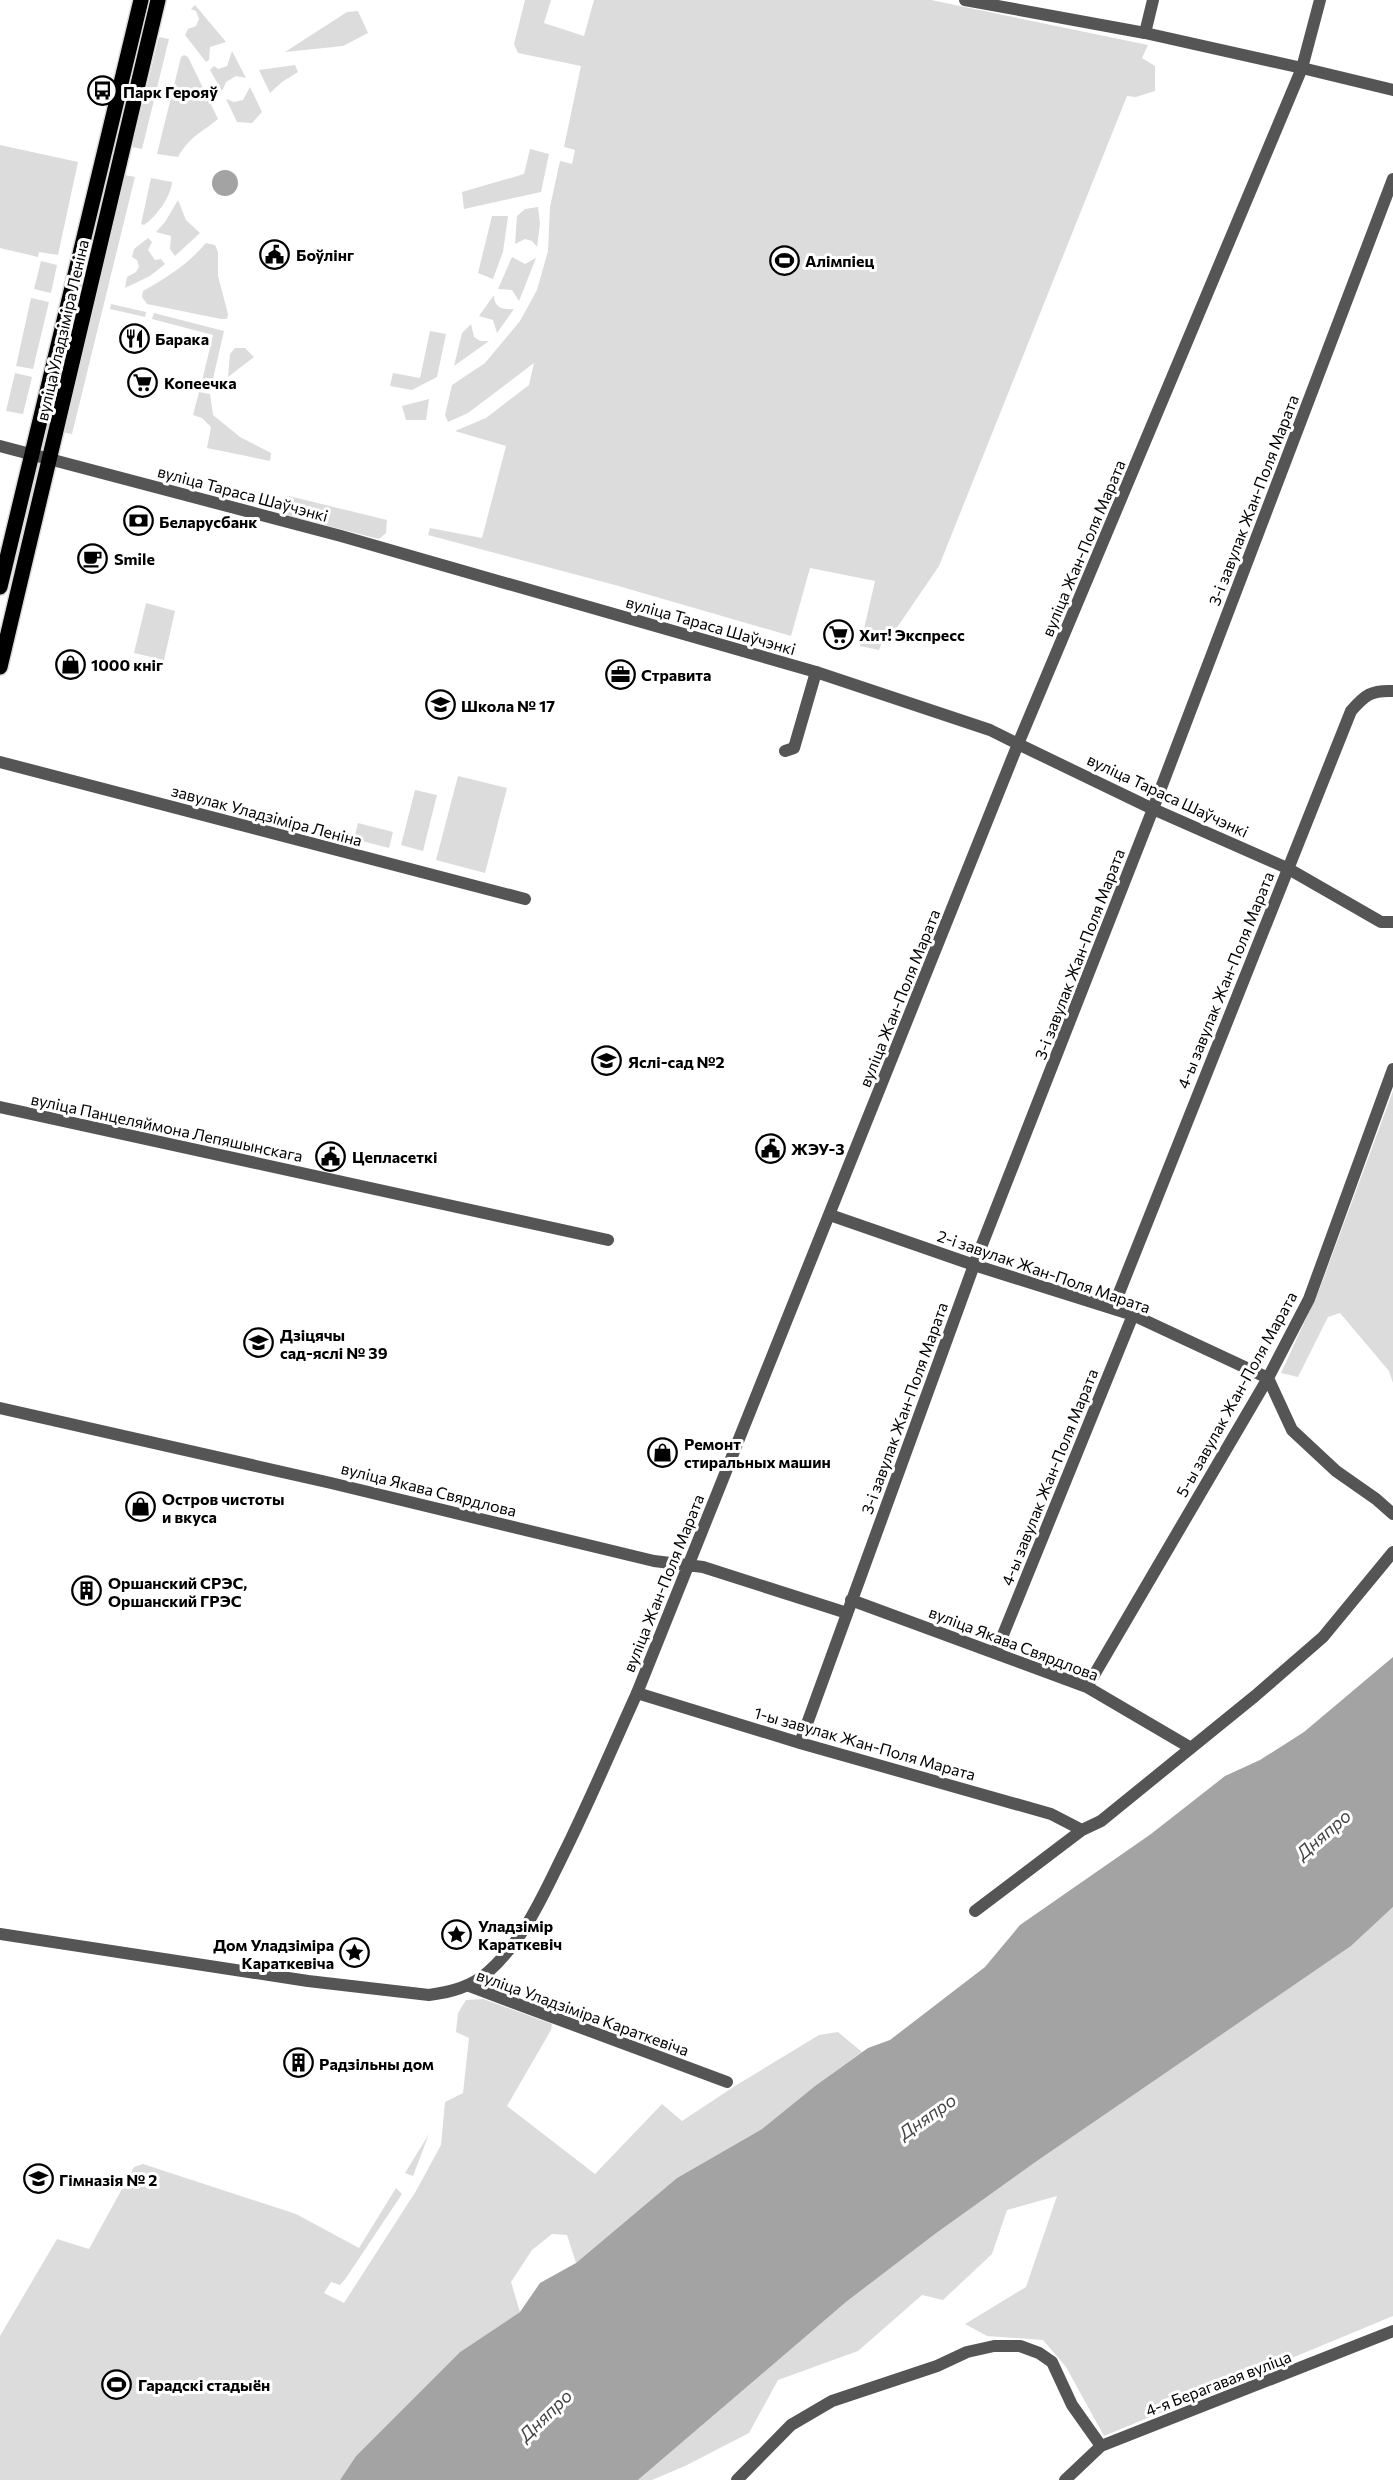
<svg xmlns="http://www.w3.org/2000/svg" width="1393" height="2480" viewBox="0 0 1393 2480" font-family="Commissioner,sans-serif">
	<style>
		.green { fill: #dcdcdc }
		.water { fill: #a3a3a3 }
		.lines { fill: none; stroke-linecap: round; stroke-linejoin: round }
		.primary-casing { stroke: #dbdbdb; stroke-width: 18 }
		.minor { stroke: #555; stroke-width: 12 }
		.tertiary { stroke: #555; stroke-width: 12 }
		.primary { stroke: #000; stroke-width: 15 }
		.labels { text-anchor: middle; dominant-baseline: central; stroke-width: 6; stroke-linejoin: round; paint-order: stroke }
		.poi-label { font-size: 16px; font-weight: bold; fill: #000; stroke: #fff; text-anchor: start }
		.street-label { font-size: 16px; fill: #000; stroke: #fff }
		.water-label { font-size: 18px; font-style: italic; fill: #444; stroke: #fff }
	</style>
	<rect width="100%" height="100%" fill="#fff"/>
	<path class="green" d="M525,0H551L544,23L584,36L594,0H931L1148,45L1142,58L1155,66V91L1136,97L1127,96L939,566L896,629L884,637L879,650L860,646L875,581L810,568L791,636L615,585L428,535L430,528L482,538L506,446L455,431L486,418L529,385L534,363L468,413L448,422L445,415L452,385L485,363L520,321L537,290L548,251L550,207L560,161L572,164L575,150L564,147L581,66L518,53L514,44Z
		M195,5L226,42L210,47L209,60L206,62L185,35L188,29L196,26L199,19L196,11L191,9Z
		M358,11L368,33L343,46L285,52L347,12Z
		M159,37L169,39L142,149L132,147Z
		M232,51L246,78L236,76L226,82L222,91L210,70L214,66L218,69L227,66Z
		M184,55L188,57L218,119C201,133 190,136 178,157L157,154L181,57Z
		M295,65L298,72L282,82L270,93L259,70Z
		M250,87L262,112L252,123L237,122L226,99L234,102L243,100Z
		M0,145L78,162L58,255L39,252L38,257L0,248Z
		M530,149L549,154L541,192L464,209L462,192L524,174Z
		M125,175L135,177L72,434L62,432Z
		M151,178L172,182C171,197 156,217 144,225L141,224Z
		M178,200L186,220L200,233L175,256L170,249L171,236L156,232L165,222Z
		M538,207L540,224L537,247L532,241L525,239L515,244L517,216L525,209Z
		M492,216H508L503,252L493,279L478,273Z
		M148,238L152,242L148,250L155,260L161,259L165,264L150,276L125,288L127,277L136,272L139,267L137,260L132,257L134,249Z
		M206,243L215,245L218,252V276L228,314L227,319H221L147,304L142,297L143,291C168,277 188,264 206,243Z
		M512,257L525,264L536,258L519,301L512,290L498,289Z
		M41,261L57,265L51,293L34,289Z
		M494,295C494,308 503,310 514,309L497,333L493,320L479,316Z
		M31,298L49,302L33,369L16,366Z
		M111,304L146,312L145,317L110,309Z
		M154,313L224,331L212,383L202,381L213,335L152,319Z
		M471,324L474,337L480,341H489L454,366L462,333Z
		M430,331L446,334L437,377L412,390L390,386L393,373L420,378Z
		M235,348H245L254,357L228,377L230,354Z
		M15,373L32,377L23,414L6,411Z
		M199,392L210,394L213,415L240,437L271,453L270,461L207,448L211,427L202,418L193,415Z
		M429,399L426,420H406L402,406Z
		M289,496L387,520L386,533L379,539L285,515Z
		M146,603L175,611L164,660L134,653Z
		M458,776L507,788L485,873L436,860Z
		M415,790L437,795L423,851L401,845Z
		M358,823L393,832L389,848L354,839Z
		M1393,1091V1383L1389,1371L1340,1313L1328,1317L1298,1377L1281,1373L1320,1288Z
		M1393,1907V2316L1104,2436L1066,2367L1043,2340L987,2336L965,2324L1026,2287L1057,2196L1007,2210L992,2254L943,2300L922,2295L858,2351L778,2380L749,2433L685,2466L652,2480H638L846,2302L935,2234L1034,2163L1351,1946Z
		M483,1999L552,2024L551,2030L507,2106L595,2174L662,2104L682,2121L735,2086L819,2035L838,2032L862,2052L815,2086L762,2129L677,2178L576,2263L567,2235L552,2234L532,2250L511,2282L520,2312L460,2352L356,2456L340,2480H0V2336L57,2239L89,2249L134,2167L143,2164L296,2214L359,2248L396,2188L402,2194L346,2278L340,2285L331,2282L324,2293L344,2303L416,2191L441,2145L445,2102L463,2093L469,2038L456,2032L458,2013L466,2000Z
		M429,2134L413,2176L405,2173Z"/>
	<path class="water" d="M212 183a13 13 0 1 1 26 0a13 13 0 1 1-26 0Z
		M1393,1657V1907L1351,1946L1034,2163L935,2234L846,2302L638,2480H340L356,2456L460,2352L520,2312L540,2283L576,2263L677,2178L762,2129L815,2086L868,2048L890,2040L985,1967L1020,1925L1151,1834L1225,1776L1260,1760L1304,1732Z"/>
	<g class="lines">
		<defs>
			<path id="primary" d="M0,587L141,0
				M0,667L158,0"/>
		</defs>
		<use href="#primary" class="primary-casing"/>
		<path class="minor" d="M1145,33L1153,0
			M1302,68L1393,90
			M1018,744L1153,809L1287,868L1381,922H1393
			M785,751L794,748L816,672
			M0,762L525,899
			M0,1107L608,1240
			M830,1215L974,1265L1133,1315L1268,1378L1292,1430L1336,1471L1376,1499L1393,1514
			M1113,1308L1351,711C1365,695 1371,690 1393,691
			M851,1600L1087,1687L1191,1748
			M996,1652L1133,1315
			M1087,1687L1268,1378L1309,1299L1393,1069
			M637,1693L800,1743L1051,1814L1082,1830
			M800,1743L974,1265L1153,809L1393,179
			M975,1911L1082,1830L1101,1821L1255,1696L1323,1637L1393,1552
			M469,1986L727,2082
			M737,2480L791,2425L832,2401L937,2366L967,2352L994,2346H1020L1039,2353L1052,2362L1072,2405L1101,2446
			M1065,2480L1101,2446L1393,2331"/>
		<path class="tertiary" d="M965,0L1145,33L1302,68
			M0,446L341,536L816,672L990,730L1018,744
			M0,1408L331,1483L654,1561L703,1567L847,1613
			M0,1934L308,1981L429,1995C451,1992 471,1987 488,1972C523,1941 542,1898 562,1857C589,1803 612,1748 637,1693L1018,744L1302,68L1320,0"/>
		<use href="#primary" class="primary"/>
	</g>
	<defs>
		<symbol id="bus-ring" viewBox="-11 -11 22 22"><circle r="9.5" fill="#fff" stroke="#000" stroke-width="1.5"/><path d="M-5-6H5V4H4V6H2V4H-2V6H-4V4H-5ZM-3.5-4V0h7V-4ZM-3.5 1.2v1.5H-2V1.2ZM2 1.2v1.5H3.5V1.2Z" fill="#000"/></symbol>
		<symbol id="civic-ring" viewBox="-11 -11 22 22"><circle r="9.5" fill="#fff" stroke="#000" stroke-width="1.5"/><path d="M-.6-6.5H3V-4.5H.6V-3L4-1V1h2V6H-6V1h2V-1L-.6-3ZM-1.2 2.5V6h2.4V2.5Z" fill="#000"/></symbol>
		<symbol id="stadium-ring" viewBox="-11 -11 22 22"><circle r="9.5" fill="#fff" stroke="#000" stroke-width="1.5"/><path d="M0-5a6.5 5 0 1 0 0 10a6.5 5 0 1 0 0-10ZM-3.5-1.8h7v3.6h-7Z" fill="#000"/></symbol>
		<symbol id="restaurant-ring" viewBox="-11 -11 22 22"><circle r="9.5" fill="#fff" stroke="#000" stroke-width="1.5"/><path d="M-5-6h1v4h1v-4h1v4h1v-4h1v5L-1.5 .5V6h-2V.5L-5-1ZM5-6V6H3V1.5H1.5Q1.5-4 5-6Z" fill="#000"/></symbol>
		<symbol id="supermarket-ring" viewBox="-11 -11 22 22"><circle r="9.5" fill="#fff" stroke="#000" stroke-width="1.5"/><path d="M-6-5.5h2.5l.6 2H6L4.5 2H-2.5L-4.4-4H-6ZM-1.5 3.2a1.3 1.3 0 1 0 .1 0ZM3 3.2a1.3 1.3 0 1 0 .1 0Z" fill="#000"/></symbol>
		<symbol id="bank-ring" viewBox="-11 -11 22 22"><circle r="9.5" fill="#fff" stroke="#000" stroke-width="1.5"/><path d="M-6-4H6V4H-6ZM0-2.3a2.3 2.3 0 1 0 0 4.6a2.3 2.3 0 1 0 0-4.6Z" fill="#000"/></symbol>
		<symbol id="cafe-ring" viewBox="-11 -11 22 22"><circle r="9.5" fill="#fff" stroke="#000" stroke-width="1.5"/><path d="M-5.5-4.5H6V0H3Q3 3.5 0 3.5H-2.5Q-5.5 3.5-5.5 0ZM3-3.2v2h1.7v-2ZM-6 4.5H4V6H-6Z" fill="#000"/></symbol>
		<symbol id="shop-ring" viewBox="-11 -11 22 22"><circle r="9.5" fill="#fff" stroke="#000" stroke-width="1.5"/><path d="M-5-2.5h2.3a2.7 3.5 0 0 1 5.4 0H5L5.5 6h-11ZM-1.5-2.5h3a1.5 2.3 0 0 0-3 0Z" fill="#000"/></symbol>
		<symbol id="office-ring" viewBox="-11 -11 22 22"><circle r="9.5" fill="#fff" stroke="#000" stroke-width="1.5"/><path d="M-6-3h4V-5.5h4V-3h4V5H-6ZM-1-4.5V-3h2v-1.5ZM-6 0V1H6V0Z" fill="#000"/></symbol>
		<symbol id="school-ring" viewBox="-11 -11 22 22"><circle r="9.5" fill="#fff" stroke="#000" stroke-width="1.5"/><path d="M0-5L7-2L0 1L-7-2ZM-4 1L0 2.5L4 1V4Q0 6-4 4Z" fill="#000"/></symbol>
		<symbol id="building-ring" viewBox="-11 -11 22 22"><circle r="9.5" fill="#fff" stroke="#000" stroke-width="1.5"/><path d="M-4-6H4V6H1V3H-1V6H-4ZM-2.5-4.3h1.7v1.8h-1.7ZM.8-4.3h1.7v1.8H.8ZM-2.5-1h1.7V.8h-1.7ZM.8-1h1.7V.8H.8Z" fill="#000"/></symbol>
		<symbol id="sight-ring" viewBox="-11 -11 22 22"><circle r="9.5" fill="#fff" stroke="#000" stroke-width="1.5"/><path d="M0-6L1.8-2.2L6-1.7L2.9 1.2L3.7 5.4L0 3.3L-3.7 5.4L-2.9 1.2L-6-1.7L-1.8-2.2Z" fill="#000"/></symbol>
	</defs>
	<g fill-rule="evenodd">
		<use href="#bus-ring" x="86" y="74" width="33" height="33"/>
		<use href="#civic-ring" x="258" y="238" width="33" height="33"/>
		<use href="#stadium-ring" x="768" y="244" width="33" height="33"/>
		<use href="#restaurant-ring" x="118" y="322" width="33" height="33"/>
		<use href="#supermarket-ring" x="126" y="366" width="33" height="33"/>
		<use href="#bank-ring" x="122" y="504" width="33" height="33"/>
		<use href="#cafe-ring" x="76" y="542" width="33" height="33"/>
		<use href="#supermarket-ring" x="822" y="618" width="33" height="33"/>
		<use href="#shop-ring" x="54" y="648" width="33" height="33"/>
		<use href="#office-ring" x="604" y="658" width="33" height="33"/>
		<use href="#school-ring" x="424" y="688" width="33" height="33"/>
		<use href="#school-ring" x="590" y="1044" width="33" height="33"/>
		<use href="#civic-ring" x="754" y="1132" width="33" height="33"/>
		<use href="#civic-ring" x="314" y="1140" width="33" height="33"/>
		<use href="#school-ring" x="242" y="1326" width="33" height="33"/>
		<use href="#shop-ring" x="646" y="1436" width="33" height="33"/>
		<use href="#shop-ring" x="124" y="1490" width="33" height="33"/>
		<use href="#building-ring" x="70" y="1574" width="33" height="33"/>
		<use href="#sight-ring" x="440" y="1918" width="33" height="33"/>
		<use href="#sight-ring" x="338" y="1936" width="33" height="33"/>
		<use href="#building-ring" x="282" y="2046" width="33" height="33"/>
		<use href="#school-ring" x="22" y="2162" width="33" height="33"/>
		<use href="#stadium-ring" x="100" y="2368" width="33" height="33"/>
	</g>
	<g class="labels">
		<g class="poi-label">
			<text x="123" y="91">Парк Герояў</text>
			<text x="296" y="254">Боўлінг</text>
			<text x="805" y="260">Алімпіец</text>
			<text x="155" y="338">Барака</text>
			<text x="164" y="382">Копеечка</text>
			<text x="159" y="521">Беларусбанк</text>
			<text x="114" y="558">Smile</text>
			<text x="859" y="634">Хит! Экспресс</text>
			<text x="91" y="664">1000 кніг</text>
			<text x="641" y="674">Стравита</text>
			<text x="461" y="705">Школа № 17</text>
			<text x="628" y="1061">Яслі-сад №2</text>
			<text x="791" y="1148">ЖЭУ-3</text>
			<text x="352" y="1156">Цепласеткі</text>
			<text x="280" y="1334">Дзіцячы<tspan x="280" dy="18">сад-яслі № 39</tspan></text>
			<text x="684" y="1443">Ремонт<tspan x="684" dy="18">стиральных машин</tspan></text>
			<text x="162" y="1498">Остров чистоты<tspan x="162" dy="18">и вкуса</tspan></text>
			<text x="108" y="1582">Оршанский СРЭС,<tspan x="108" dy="18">Оршанский ГРЭС</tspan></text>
			<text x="478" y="1925">Уладзімір<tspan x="478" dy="18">Караткевіч</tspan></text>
			<text x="334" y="1944" text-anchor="end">Дом Уладзіміра<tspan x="334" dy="18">Караткевіча</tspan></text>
			<text x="319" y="2063">Радзільны дом</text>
			<text x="59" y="2179">Гімназія № 2</text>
			<text x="138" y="2384">Гарадскі стадыён</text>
		</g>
		<g class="street-label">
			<text transform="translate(62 330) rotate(-77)">вуліца Уладзіміра Леніна</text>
			<text transform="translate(243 493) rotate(15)">вуліца Тараса Шаўчэнкі</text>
			<text transform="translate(1253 500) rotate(-69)">3-і завулак Жан-Поля Марата</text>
			<text transform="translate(1083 548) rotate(-67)">вуліца Жан-Поля Марата</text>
			<text transform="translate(711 625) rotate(16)">вуліца Тараса Шаўчэнкі</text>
			<text transform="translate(1168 795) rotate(25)">вуліца Тараса Шаўчэнкі</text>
			<text transform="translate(267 815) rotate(15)">завулак Уладзіміра Леніна</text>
			<text transform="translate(1079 954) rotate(-69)">3-і завулак Жан-Поля Марата</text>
			<text transform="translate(1225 980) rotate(-68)">4-ы завулак Жан-Поля Марата</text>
			<text transform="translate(899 998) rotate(-68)">вуліца Жан-Поля Марата</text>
			<text transform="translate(167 1127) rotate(12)">вуліца Панцеляймона Лепяшынскага</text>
			<text transform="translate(1044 1271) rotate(19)">2-і завулак Жан-Поля Марата</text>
			<text transform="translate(1236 1394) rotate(-61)">5-ы завулак Жан-Поля Марата</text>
			<text transform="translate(904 1408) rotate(-70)">3-і завулак Жан-Поля Марата</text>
			<text transform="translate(1049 1477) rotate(-68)">4-ы завулак Жан-Поля Марата</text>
			<text transform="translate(429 1489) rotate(14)">вуліца Якава Свярдлова</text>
			<text transform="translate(663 1583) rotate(-68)">вуліца Жан-Поля Марата</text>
			<text transform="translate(1014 1643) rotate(21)">вуліца Якава Свярдлова</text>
			<text transform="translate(865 1743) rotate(16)">1-ы завулак Жан-Поля Марата</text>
			<text transform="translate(583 2012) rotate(20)">вуліца Уладзіміра Караткевіча</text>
			<text transform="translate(1218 2383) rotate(-21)">4-я Берагавая вуліца</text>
		</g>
		<g class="water-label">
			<text transform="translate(1323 1834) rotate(-41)">Дняпро</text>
			<text transform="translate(927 2116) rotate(-35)">Дняпро</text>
			<text transform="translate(545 2415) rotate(-44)">Дняпро</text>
		</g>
	</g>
</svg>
